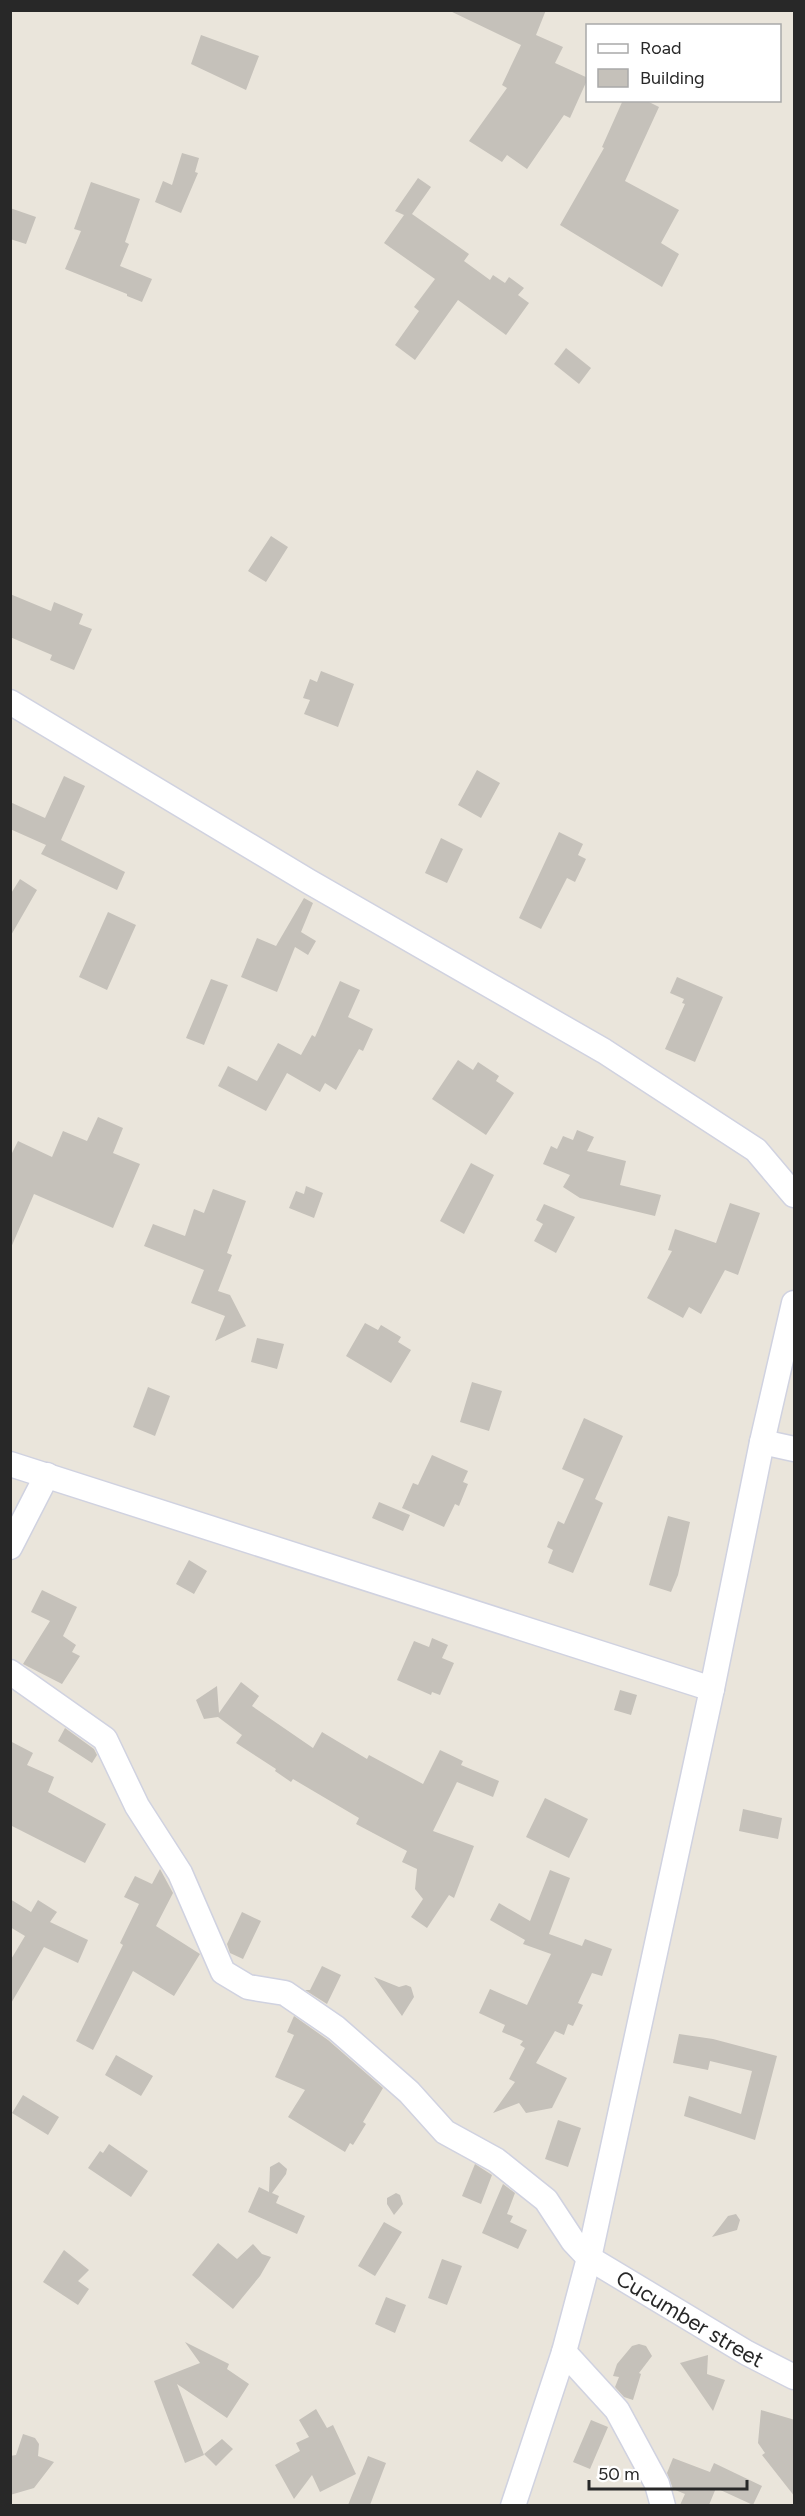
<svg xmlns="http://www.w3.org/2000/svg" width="805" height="2516" viewBox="0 0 805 2516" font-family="Figtree,sans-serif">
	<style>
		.building { fill: #c5c1ba }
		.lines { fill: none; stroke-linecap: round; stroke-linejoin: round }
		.minor-casing { stroke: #d0d2e0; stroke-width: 27 }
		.minor { stroke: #fff; stroke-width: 24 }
		.labels { text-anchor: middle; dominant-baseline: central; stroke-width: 4.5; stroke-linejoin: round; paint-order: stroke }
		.street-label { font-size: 22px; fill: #282828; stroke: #fff }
	</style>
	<rect width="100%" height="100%" fill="#eae5db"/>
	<path class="building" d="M448,10H546L536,35L563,47L555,63L588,78L570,118L564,115L527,169L507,155L502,162L469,141L507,88L502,85L521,45Z
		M201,35L259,56L246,90L191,64Z
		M623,100H645L659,107L625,181L679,210L661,243L679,254L662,287L560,225L604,148L602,147Z
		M182,153L199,158L195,172L198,173L181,213L155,202L163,181L172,185Z
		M418,178L431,187L412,214L469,254L464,261L490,280L493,275L505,283L509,277L524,288L518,295L529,303L506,335L458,300L415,360L395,345L419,311L414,307L435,279L384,243L404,215L395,211Z
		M91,182L140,199L125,242L129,244L120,266L152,279L142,302L127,296V294L65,269L81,231L74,229Z
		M10,208L36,217L26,244L10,239Z
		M566,348L591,368L579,384L554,364Z
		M271,536L288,547L266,582L248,571Z
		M10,594L51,611L54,602L83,614L79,624L92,629L74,670L50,660L52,655L10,637Z
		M321,671L354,684L338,727L304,714L310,700L303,698L310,679L317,682Z
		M477,770L500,783L481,818L458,805Z
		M64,776L85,786L61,840L125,872L117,890L41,854L46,845L10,829V802L45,818Z
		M559,832L583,844L578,855L586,859L575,882L567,878L541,929L519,918Z
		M441,838L463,849L447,883L425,873Z
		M20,879L37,890L10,937V895Z
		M304,898L313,903L301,932L316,941L308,955L295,947L277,992L241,977L257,938L276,946Z
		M108,912L136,925L107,990L79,977Z
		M677,977L723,997L695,1062L665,1049L685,1004L682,1003L684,999L670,993Z
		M211,979L228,985L204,1045L186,1038Z
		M340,981L360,990L348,1017L373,1029L363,1051L359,1049L336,1090L325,1083L320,1092L287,1073L266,1111L218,1086L228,1066L257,1081L278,1043L301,1055L312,1035L315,1037Z
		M458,1060L473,1070L478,1062L499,1076L496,1081L514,1093L486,1135L432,1099Z
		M98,1117L123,1128L113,1153L140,1164L113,1228L34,1194L10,1250V1157L18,1141L52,1157L63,1131L87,1141Z
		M577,1130L594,1137L587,1151L626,1161L620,1185L661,1195L655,1216L580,1198L563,1187L570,1175L543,1164L551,1146L557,1149L563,1136L573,1140Z
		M471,1163L494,1175L464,1234L440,1221Z
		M306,1186L323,1193L314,1218L289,1208L296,1191L304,1194Z
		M213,1189L246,1201L227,1253L232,1255L218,1291L230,1295L246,1326L215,1341L225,1316L191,1303L204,1270L144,1246L153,1224L185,1236L194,1209L204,1213Z
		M730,1203L760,1213L738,1275L725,1270L701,1314L689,1307L683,1318L647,1298L672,1251L668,1250L675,1229L716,1243Z
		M544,1204L575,1217L556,1253L534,1241L543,1224L536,1220Z
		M365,1323L378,1330L381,1325L401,1337L398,1342L411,1350L391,1383L346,1356Z
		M257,1338L284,1344L277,1369L251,1362Z
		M472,1382L502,1391L489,1431L460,1422Z
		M148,1387L170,1396L155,1436L133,1427Z
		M584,1418L623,1436L595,1499L603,1503L573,1573L548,1563L553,1550L547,1547L558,1521L564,1524L584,1479L562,1469Z
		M432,1455L468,1471L463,1482L468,1484L459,1506L455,1504L444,1527L402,1508L413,1483L418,1485Z
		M379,1502L410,1515L403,1531L372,1518Z
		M668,1516L690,1522L678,1575L671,1592L649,1585Z
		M189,1560L207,1571L194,1594L176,1584Z
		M42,1590L77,1607L63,1636L76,1645L72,1652L80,1656L62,1684L23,1664L50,1621L31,1612Z
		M432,1638L448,1645L442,1658L454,1663L440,1695L432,1692L431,1695L397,1680L414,1641L429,1647Z
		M241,1682L259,1696L252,1706L313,1748L322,1732L367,1759L369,1755L423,1784L440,1750L463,1761L461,1765L499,1781L493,1797L457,1782L433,1831L474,1846L454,1898L449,1895L427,1928L411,1917L423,1899L415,1889L417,1869L402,1862L407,1851L356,1824L359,1818L293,1779L291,1782L275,1771L276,1769L236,1743L242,1735L218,1717L204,1719L196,1700L217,1686L219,1713Z
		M620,1690L637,1695L631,1715L614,1710Z
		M65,1728L94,1749L97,1755L92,1763L58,1741Z
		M10,1741L33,1753L27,1765L54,1777L48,1792L106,1824L85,1863L10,1825Z
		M545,1798L588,1819L569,1858L526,1837Z
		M743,1809L782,1818L778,1839L739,1831Z
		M160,1869L173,1893L156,1926L200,1954L174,1996L133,1971L93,2050L76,2041L123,1945L120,1943L139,1904L124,1897L135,1876L152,1884Z
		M550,1870L570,1878L549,1934L582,1946L585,1939L612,1949L602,1976L592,1973L578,2003L583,2005L573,2026L568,2024L564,2035L555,2031L536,2063L567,2078L552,2108L526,2113L519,2103L493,2113L515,2082L509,2079L525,2048L520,2045L523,2041L502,2032L505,2025L479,2013L490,1989L527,2005L551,1954L523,1944L525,1940L490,1920L499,1903L530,1921Z
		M10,1899L31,1912L38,1900L57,1912L50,1922L88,1940L78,1963L44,1947L10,2005V1961L25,1936L10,1927Z
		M242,1912L261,1921L243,1959L230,1953L227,1944Z
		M322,1966L341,1975L327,2004L305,1990H310Z
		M374,1977L399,1987L406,1985L411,1987L414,1997L402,2016Z
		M294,2016L328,2040L383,2088L363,2122L366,2124L353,2145L350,2143L345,2152L288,2117L305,2090L275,2077L294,2035L287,2032Z
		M679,2034L713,2039L777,2056L755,2140L684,2116L689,2096L741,2114L752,2071L710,2061L708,2070L673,2063Z
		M116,2055L153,2076L141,2096L105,2075Z
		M23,2095L59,2117L48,2135L12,2113Z
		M558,2120L581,2128L568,2167L545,2159Z
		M109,2144L148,2171L131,2197L88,2168L100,2151L103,2153Z
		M279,2162L287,2169L286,2174L272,2193L279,2196L276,2203L305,2216L297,2234L248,2212L259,2187L269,2192L270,2167Z
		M475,2164L492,2175L481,2204L462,2196Z
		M503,2184L515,2193L507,2214L513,2216L510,2222L527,2230L518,2249L482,2233Z
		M396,2193L400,2195L403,2204L394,2215L387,2204V2198Z
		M736,2214L740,2220L737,2230L712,2237L728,2216Z
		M384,2222L402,2232L375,2276L358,2266Z
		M218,2243L237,2259L253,2244L262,2254L271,2257L260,2276L233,2309L192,2275Z
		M64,2250L89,2270L78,2281L89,2289L78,2305L43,2282Z
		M442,2259L462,2266L447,2305L428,2298Z
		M386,2297L406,2305L395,2333L375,2324Z
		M185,2342L229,2364L227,2369L249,2384L227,2418L177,2384L204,2455L185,2463L154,2381L200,2363Z
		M639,2344L646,2346L652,2356L639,2373L641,2374L633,2400L624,2397L615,2387L619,2377L613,2376L617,2364L632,2346Z
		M708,2355L707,2374L725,2380L713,2411L680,2363Z
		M316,2409L327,2428L333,2425L356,2474L320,2492L312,2475L294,2499L275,2465L300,2451L296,2443L309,2437L299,2420Z
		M761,2410L795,2420V2497L762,2455L765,2453L758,2443Z
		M591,2420L608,2427L590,2469L573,2462Z
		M23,2434L35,2438L39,2444L38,2456L54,2462L34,2488L10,2495V2456L16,2455Z
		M222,2439L233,2449L216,2466L204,2454Z
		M368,2456L386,2463L370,2505H348Z
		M673,2458L710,2472L714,2463L762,2486L753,2505L716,2488L709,2505H680L685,2494L673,2489L667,2473Z"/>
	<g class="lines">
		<defs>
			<g id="minor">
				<path d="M10,702L308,881L604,1051L756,1150L794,1195"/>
				<path d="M762,1442L794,1449"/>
				<path d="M10,1464L712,1689"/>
				<path d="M10,1547L47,1475"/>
				<path id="s1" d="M10,1672L105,1739L137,1806L180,1873L223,1972L248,1987L285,1993L336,2028L409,2092L445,2132L496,2160L546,2200L573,2241L589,2258L747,2353L794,2377"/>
				<path d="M564,2352L617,2410L657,2484L663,2506"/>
				<path d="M513,2506L564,2352L589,2258L712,1689L762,1442L794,1303"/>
			</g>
		</defs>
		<use href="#minor" class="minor-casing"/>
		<use href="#minor" class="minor"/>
	</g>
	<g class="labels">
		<g class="street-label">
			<text stroke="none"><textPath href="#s1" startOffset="970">Cucumber street</textPath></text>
		</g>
	</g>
	<rect width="805" height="2516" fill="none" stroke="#282828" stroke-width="24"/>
	<rect x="586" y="24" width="195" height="78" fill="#ffffff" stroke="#a9a9a9" stroke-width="1.5"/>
	<rect x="598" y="44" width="30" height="9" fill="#ffffff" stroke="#a9a9a9" stroke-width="1.5"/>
	<text x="640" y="54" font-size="18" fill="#282828">Road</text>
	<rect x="598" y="69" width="30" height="18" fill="#c5c1ba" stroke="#a9a9a9" stroke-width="1.5"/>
	<text x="640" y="84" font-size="18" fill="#282828">Building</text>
	<path d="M589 2480v9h158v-9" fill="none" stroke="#282828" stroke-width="3"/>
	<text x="598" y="2480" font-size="18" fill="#282828" stroke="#ffffff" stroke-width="4.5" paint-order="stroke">50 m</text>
</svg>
